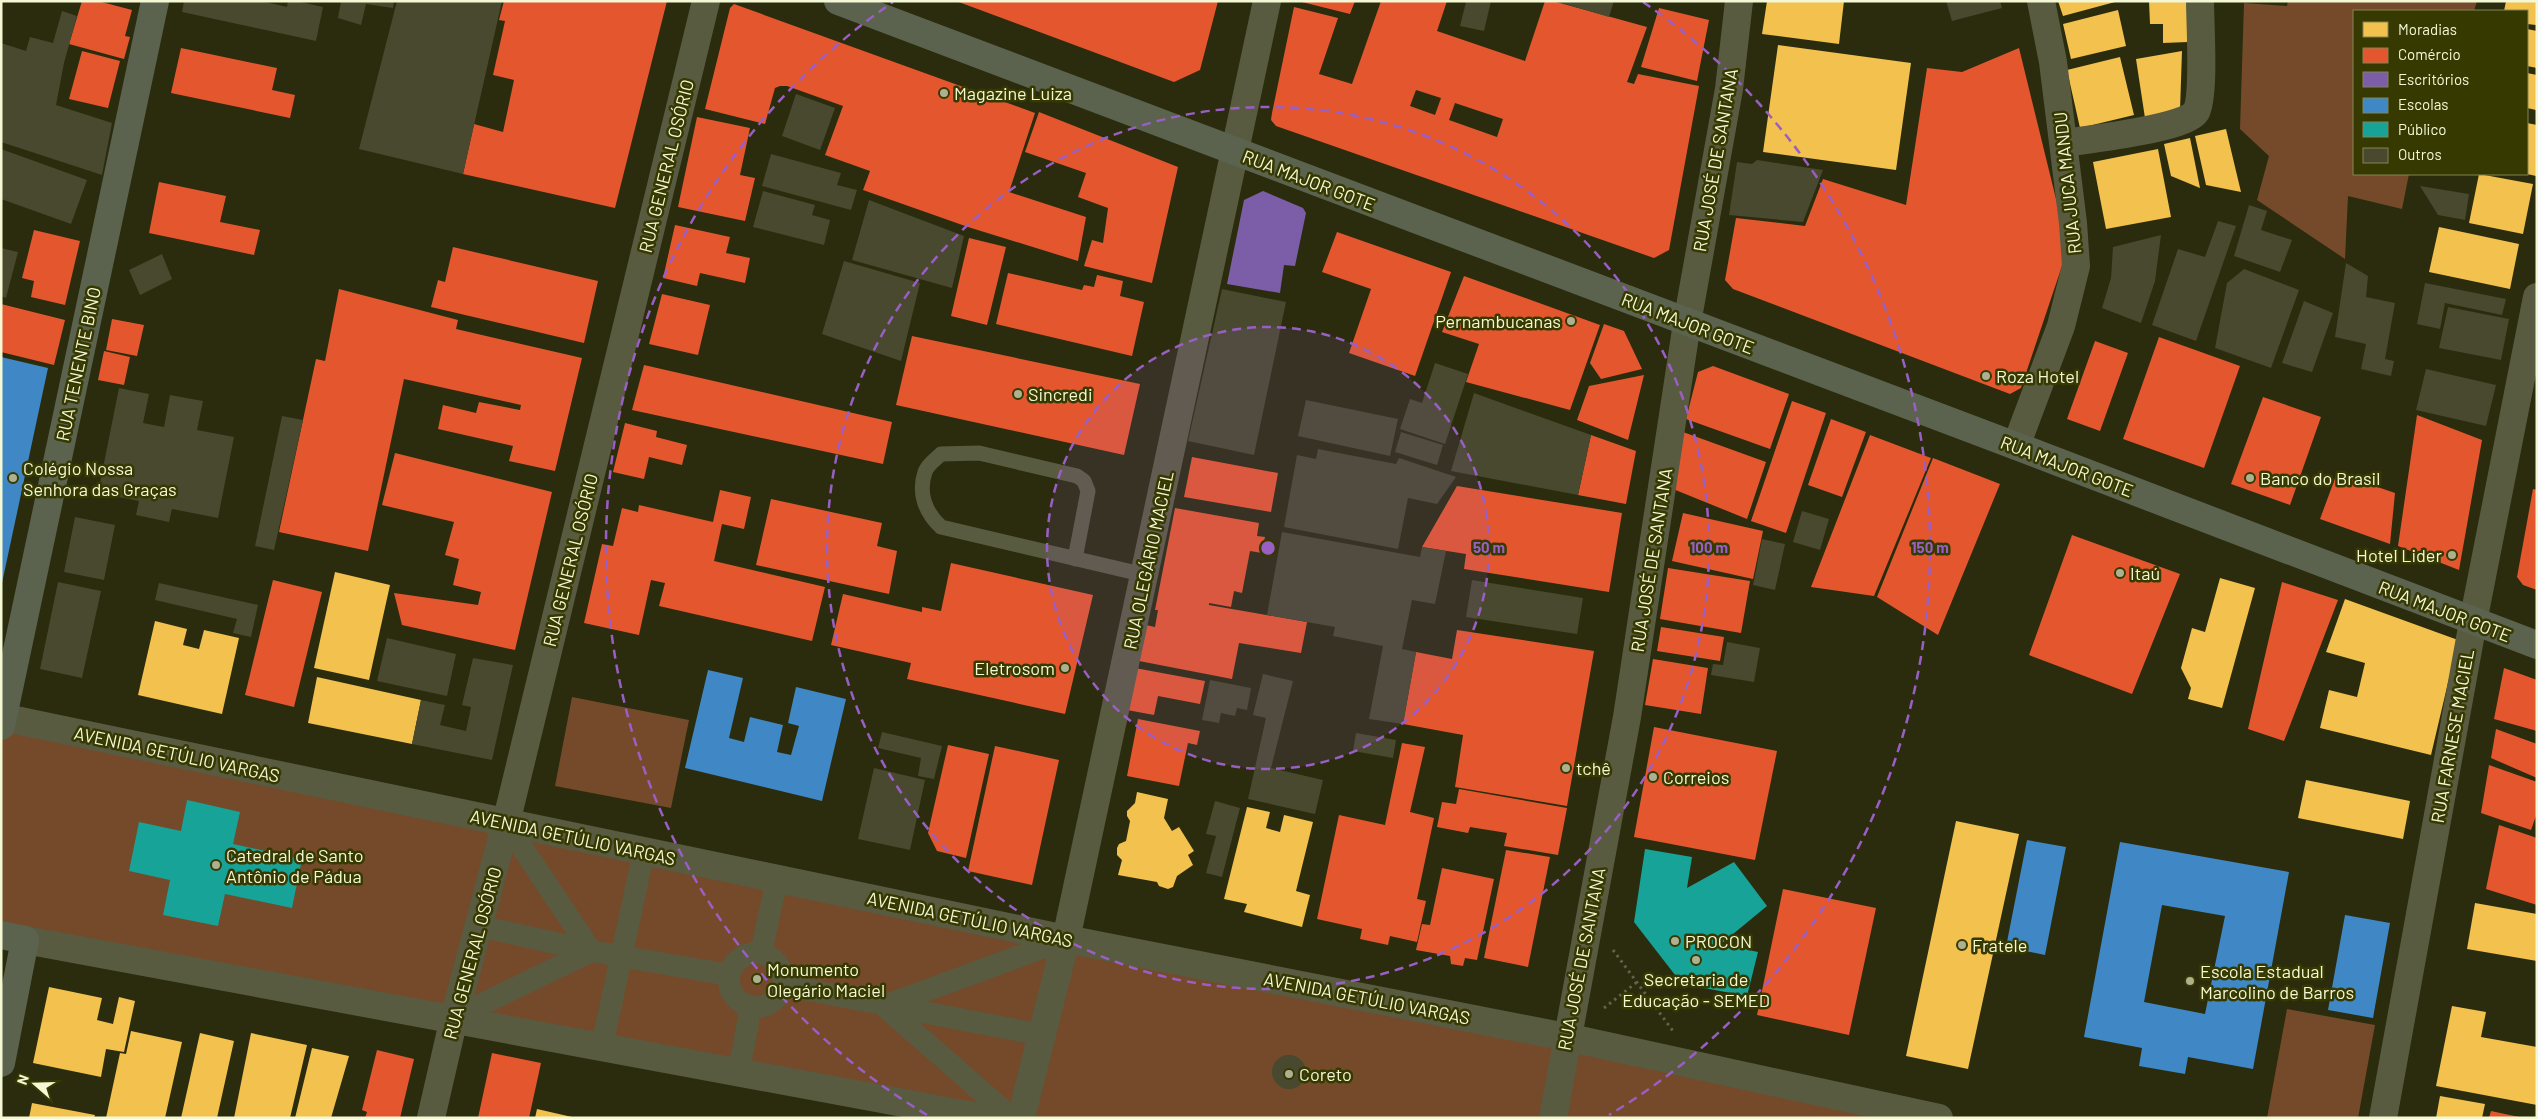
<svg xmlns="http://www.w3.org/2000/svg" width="2538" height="1119" viewBox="0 0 2538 1119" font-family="Barlow,sans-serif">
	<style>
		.green { fill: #744a2b }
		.homes { fill: #f2c14e }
		.shops { fill: #e4572e; fill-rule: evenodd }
		.offices { fill: #7b5ea7 }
		.schools { fill: #3f88c5; fill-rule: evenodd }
		.public { fill: #17a398 }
		.building { fill: #48492e }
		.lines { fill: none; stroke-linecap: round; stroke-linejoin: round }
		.path { stroke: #61634d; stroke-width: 3; stroke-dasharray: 2.5 4; stroke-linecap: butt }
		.service { stroke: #595b41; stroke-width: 15 }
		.pedestrian { stroke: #595b41; stroke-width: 22 }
		.minor { stroke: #595b41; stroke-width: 28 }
		.tertiary { stroke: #595b41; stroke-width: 28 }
		.primary { stroke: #5b634e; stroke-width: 28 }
		.ring { fill: none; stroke: #995fc4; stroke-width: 2.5; stroke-dasharray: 9 6 }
		.poi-dot { fill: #adb18f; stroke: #363900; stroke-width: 2 }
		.labels { text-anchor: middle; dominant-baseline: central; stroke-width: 5; stroke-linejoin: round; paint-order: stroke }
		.poi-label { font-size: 18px; fill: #f4f8d5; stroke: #363900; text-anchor: start }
		.street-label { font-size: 18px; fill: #f4f8d5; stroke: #363900 }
		.centre { fill: #995fc4; stroke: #363900; stroke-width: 2.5 }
		.ring-label { font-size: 15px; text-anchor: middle; font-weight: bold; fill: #995fc4; stroke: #363900; stroke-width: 5; stroke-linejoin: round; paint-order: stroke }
	</style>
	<rect width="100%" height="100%" fill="#2a2c0d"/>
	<path class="green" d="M2288,1H2477L2474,11H2354V174H2409L2402,209L2348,196L2345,259L2257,200L2269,156L2240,129L2244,3L2287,6Z
		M572,697L689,720L671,808L555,786Z
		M1,717L1939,1118H984L1,935Z
		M2287,1009L2375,1025L2358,1118H2267Z"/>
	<path class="homes" d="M1767,1H1844L1839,44L1762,34Z
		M2058,1H2115V2L2063,16Z
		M2149,1H2187L2188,42L2163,43V24H2150Z
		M2506,1H2537L2536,25L2527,24V11H2504Z
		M2118,10L2126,46L2071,59L2063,24Z
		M2527,29L2537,31V68L2527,66Z
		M1778,45L1911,63L1896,170L1763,152Z
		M2182,51L2180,110L2145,118L2136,59Z
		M2120,57L2134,115L2080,128L2067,70Z
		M2527,73L2537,75L2536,110L2527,108Z
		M2527,123L2537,125L2536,176L2527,174Z
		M2226,129L2241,192L2206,185L2195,136Z
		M2190,138L2200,188L2171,176L2164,144Z
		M2158,149L2171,217L2106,229L2093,162Z
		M2479,174L2533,184L2523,234L2469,223Z
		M2439,227L2519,244L2510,289L2429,272Z
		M335,572L390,585L369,680L314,668Z
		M2220,578L2255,588L2222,708L2188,699L2191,688L2181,668L2192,628L2205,632Z
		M2345,599L2458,640L2431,755L2320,728L2329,690L2357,697L2365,663L2326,652Z
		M155,621L187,629L183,645L199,649L204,630L239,638L222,714L138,695Z
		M317,677L421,700L412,744L308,723Z
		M2306,780L2410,801L2403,839L2298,818Z
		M1137,792L1168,799L1164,818L1172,831L1179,827L1194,851L1188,855L1193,865L1177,876L1173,887L1168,889L1159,886L1157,882L1118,875L1122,860L1117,855V848L1119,844L1126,841L1130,821L1127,816V811L1135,803Z
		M1247,807L1270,812L1266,828L1280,832L1284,815L1313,822L1296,891L1310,895L1302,927L1244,912L1247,904L1224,899Z
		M1956,821L2019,834L1968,1069L1906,1056Z
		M2475,903L2537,914V961L2467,949Z
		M49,987L102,998L97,1020L113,1024L119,997L135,1001L124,1052L106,1049L101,1077L33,1063Z
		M2452,1006L2486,1012L2481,1037L2537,1047V1105L2436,1086Z
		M131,1031L182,1042L165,1118H106L120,1053L126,1054Z
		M200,1033L234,1041L217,1118H181Z
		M251,1033L307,1045L290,1118H234Z
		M312,1048L349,1056L331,1118H295Z
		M2440,1096L2485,1104L2482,1118H2436Z
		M32,1103L95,1115L94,1118H29Z
		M537,1109L572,1117V1118H535Z"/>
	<path class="shops" d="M82,1H98L132,10L125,36L130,37L124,59L69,44Z
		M504,1H667L615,208L463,174L474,124L503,132L514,80L493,75L505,21L499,20Z
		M956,1H1218L1200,70L1174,82Z
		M1298,1H1355L1350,14Z
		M1381,1H1447L1437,31L1525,61L1545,1H1553L1647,27L1627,82L1634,84L1638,74L1699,86L1669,250L1654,258L1276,126L1271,120L1272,113L1294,7L1338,18L1319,74L1352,84ZM1416,90L1441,98L1435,115L1410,106ZM1455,103L1503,119L1497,137L1449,120Z
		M734,4L1035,113L1009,192L1086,217L1078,261L968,227L863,190L870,171L825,155L843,106L787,86H780L775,88L765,124L705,109L730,8Z
		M1659,8L1709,20L1697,81L1641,67Z
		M181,48L277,68L272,90L295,95L290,118L171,93Z
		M2019,48L2068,248L2021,388L2010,394L1733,289L1725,280L1736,218L1805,226L1823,179L1906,205L1927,68L1962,72Z
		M82,51L120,61L108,108L69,99Z
		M1039,112L1178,167L1152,283L1084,266L1092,240L1103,243L1108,208L1078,197L1086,173L1025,152Z
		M697,117L750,128L740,175L755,178L745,221L678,207Z
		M159,182L226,196L220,222L260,230L254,255L149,233Z
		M675,225L730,237L726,253L750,258L745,283L700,273L697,286L663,278Z
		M34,230L80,241L65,305L31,297L34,281L22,278Z
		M1337,232L1451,272L1415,376L1349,353L1371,289L1322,272Z
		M969,238L1006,247L987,325L951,316Z
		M453,247L598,281L584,343L431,307L438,280L445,282Z
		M1008,273L1082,290L1084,285L1094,287L1097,275L1123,281L1120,296L1144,302L1132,356L996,324Z
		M1464,276L1600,325L1570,410L1466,382L1479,344L1442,332Z
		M339,289L458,320L456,329L582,358L555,471L509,461L513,446L438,429L443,405L476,413L479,402L520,410L521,405L404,379L368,551L279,532L316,359L325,361Z
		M662,294L710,305L698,355L649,344Z
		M1,304L65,320L54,365L1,352Z
		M112,319L144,325L137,356L106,350Z
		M1604,324L1624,331L1642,369L1601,379L1590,363Z
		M912,336L1140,384L1124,455L896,405Z
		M2159,337L2240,366L2204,468L2123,439Z
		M2095,341L2128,353L2100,431L2067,419Z
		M104,351L130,357L124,385L98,380Z
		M644,365L892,422L883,464L632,410Z
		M1713,366L1789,394L1770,449L1686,419L1698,372Z
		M1644,375L1628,440L1577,420L1589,386Z
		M2263,397L2321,417L2290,505L2231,484Z
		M1792,401L1826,413L1786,533L1751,521Z
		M2417,415L2482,440L2459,570L2398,546Z
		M1831,419L1866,432L1842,497L1808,485Z
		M625,423L657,431L656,437L687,445L682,465L649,457L644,479L613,472Z
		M1683,432L1766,462L1747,519L1673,489Z
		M1591,435L1636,451L1626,504L1578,495Z
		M1870,435L1931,458L1874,596L1811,587Z
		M395,453L552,492L515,650L402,625L394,593L478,605L481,592L453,585L459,559L445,555L454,522L382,505Z
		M1192,457L1278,473L1271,512L1184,497Z
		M1933,458L2000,484L1938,635L1877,597Z
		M2337,473L2395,493L2390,544L2320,519Z
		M1457,486L1622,513L1609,592L1464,569L1466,554L1422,547Z
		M2533,489L2537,490V590L2523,585L2517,577Z
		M720,490L751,497L744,529L722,524L714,561L825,587L812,641L659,606L665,583L651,580L639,635L584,623L602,544L613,546L622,508L638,512L639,505L713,522Z
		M771,499L882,523L877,546L897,551L889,594L756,565Z
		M1175,508L1259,523L1257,536L1265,537L1262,553L1250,551L1242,593L1234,591L1231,607L1209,603V605L1307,622L1301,653L1239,643L1232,679L1139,661L1146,625L1155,627L1158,610H1155Z
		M1683,513L1763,531L1753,579L1672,561Z
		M2072,535L2180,574L2132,694L2029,655Z
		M951,563L1093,595L1065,714L907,679L911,663L831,645L843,594L922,612V607L941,611Z
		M1668,568L1750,581L1741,633L1660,619Z
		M273,580L322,592L294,707L245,695Z
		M2282,582L2338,600L2284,741L2248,729Z
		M1661,627L1724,637L1720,661L1657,651Z
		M1457,630L1594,651L1567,806L1455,787L1463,735L1403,724L1416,652L1452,659Z
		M1653,659L1708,668L1701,714L1645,705Z
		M1135,668L1205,681L1200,704L1158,696L1154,715L1127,710Z
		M2504,668L2537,680V731L2494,719Z
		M1138,719L1200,731L1197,745L1188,743L1179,786L1127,776Z
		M1654,727L1777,751L1755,860L1634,837Z
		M2496,729L2537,744V778L2491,758Z
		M1402,743L1425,747L1410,812L1434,818L1417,899L1426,901L1417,942L1390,936L1388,945L1360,939L1362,929L1317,919L1339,815L1385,825Z
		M948,745L989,754L966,858L937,851L928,833Z
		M995,746L1059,760L1032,885L968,871Z
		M2489,765L2537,782V813L2531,830L2481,813Z
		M1459,789L1567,808L1558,855L1504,846L1507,833L1470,827L1468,833L1437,827L1442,802L1456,804Z
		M2499,825L2537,838V905L2486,889Z
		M1506,850L1550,857L1528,967L1484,958Z
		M1442,868L1494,879L1477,960L1465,958L1463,966L1451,964L1450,956L1416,950L1422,924L1430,925Z
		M1783,889L1876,908L1849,1035L1757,1015Z
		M377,1050L414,1059L400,1118H365L367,1112L362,1110Z
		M492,1053L541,1063L529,1118H478Z
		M2491,1111L2519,1117V1118H2489Z"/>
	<path class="offices" d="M1263,191L1303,208L1306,213L1295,266L1284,265L1280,293L1227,284L1244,200Z"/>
	<path class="schools" d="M1,357L48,368L2,583H1Z
		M708,670L743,678L729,738L744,742L750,717L783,725L777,752L791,755L799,726L788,723L796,687L846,699L822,801L685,768Z
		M2027,840L2066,847L2045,955L2006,947Z
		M2120,842L2289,872L2253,1069L2188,1057L2185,1074L2139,1066L2142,1048L2084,1037ZM2162,905L2225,916L2205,1014L2144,1002Z
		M2345,915L2390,923L2373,1018L2328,1010Z"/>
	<path class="public" d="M187,800L240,812L233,844L302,859L292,908L225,894L218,926L163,915L170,880L129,871L139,822L181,831Z
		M1645,849L1692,857L1687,888L1734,862L1767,906L1721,944L1758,952L1747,996L1682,984L1634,922Z"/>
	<path class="building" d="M184,1H261L287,7L288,1H296L323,7L316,41L182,12Z
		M341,1H394L393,8L366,4L361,25L338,18Z
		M397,1H502L463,174L359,149Z
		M1471,1H1491L1484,31L1460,26L1466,2Z
		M1555,1H1614L1609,17Z
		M1946,1H2000L2002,8L1952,21Z
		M62,11L77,16L64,63L56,105L112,123L102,175L1,142V43L26,51L30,37L53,43Z
		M796,94L835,108L820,150L782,136Z
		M1,149L87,180L71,224L1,199Z
		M771,154L841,173L837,185L857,190L851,210L762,186Z
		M1757,160L1823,170L1803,222L1729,215L1737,162L1752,164Z
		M2420,186L2469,194L2465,220L2438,215Z
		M763,191L815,205L812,215L830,220L824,245L753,227Z
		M869,200L964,236L952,288L852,260Z
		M2249,205L2267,211L2261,230L2292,240L2280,272L2234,256Z
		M2218,221L2236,226L2196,341L2152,325L2178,249L2205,257Z
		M2161,235L2155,281L2141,323L2102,308L2111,278L2113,247Z
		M1,248L18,252L6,298L1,296Z
		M162,254L172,279L140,295L129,270Z
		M844,261L920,283L901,361L822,334Z
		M2346,263L2368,276L2366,297L2395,303L2385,359L2394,361L2391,376L2361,369L2366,344L2335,337Z
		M2244,269L2299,290L2271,368L2215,348L2227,283Z
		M2425,283L2506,299L2502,315L2445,303L2440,329L2417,324Z
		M1222,289L1286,302L1254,455L1188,441Z
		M2304,301L2333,313L2312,372L2282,363Z
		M2448,307L2509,319L2501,360L2439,348Z
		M1435,363L1468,374L1445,444L1400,429L1410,399L1422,403Z
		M2426,369L2496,385L2486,426L2416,410Z
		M119,388L149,394L143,423L164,427L170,395L203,401L197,430L234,437L218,518L172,509L169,522L136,515L139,501L98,493Z
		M1474,393L1591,435L1578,495L1451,471Z
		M1306,400L1398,419L1390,456L1298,436Z
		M282,416L303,420L274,550L255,546Z
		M1401,432L1443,445L1437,465L1395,452Z
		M1318,449L1396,464L1399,458L1456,477L1437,504L1408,498L1398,549L1284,527L1297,455L1316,459Z
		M1802,511L1829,519L1820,550L1793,542Z
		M75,517L115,525L104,580L64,572Z
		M1282,532L1420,557L1422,547L1446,551L1435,604L1412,600L1402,649L1416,652L1403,724L1369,719L1383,646L1333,636L1335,627L1267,615Z
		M1762,539L1785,544L1775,590L1753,585Z
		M1472,580L1583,598L1577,634L1466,617Z
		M58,582L101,591L82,678L40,669Z
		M159,583L258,605L251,637L233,633L237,619L155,600Z
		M387,638L456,654L447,696L377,681Z
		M1727,642L1760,648L1754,682L1711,675L1713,664L1723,665Z
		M473,658L513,665L492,760L412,744L421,700L445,705L440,725L466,731L471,707L462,705Z
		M1263,674L1293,681L1271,768L1323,780L1315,814L1248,799L1266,718L1253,715Z
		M1210,680L1251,688L1247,710L1237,708L1235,716L1221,713L1219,723L1202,720Z
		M882,732L942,746L934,779L918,776L921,758L878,748Z
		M1356,733L1396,740L1393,758L1353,751Z
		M874,768L925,780L910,850L858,839Z
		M1215,801L1240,808L1222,877L1206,873L1216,836L1206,834Z
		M1272 1072a17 17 0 1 1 34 0a17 17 0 1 1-34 0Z"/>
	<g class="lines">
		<path class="path" d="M1613,950L1673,1031
			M1604,1008L1637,982"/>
		<path class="service" d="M1075,559L1088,491L1084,481L1077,476L979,453L941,454C936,459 927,465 925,472C918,493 925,512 941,527L1145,575"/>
		<path class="pedestrian" d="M479,926L591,951L729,975
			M729 980a27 27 0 1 1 54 0a27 27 0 1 1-54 0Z
			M761,953L777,879
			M783,985L1042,1035
			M454,1018L591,951L506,823
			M602,1046L644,851
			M739,1071L751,1006
			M1012,1118L884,1006L1066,939"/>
		<path class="minor" d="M2064,143C2086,140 2187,128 2196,112C2205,95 2200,23 2200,1
			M2016,446L2061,326L2076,266L2073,223L2053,62L2041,1
			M431,1118L454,1018L506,823L706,1
			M1021,1118L1066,939L1267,1
			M1553,1118L1627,717L1687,323L1729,89L1739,1
			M2383,1118L2473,622L2537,297"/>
		<path class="tertiary" d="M1,717L1066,939L1566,1037L1939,1118
			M25,940L984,1118"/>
		<path class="primary" d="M838,1L2016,446L2537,645
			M1,726L155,1
			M1,935L25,940L1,1063"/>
	</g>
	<circle cx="1268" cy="548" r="221" fill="#995fc4" fill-opacity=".12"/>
	<g class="ring">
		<circle cx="1268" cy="548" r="221"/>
		<circle cx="1268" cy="548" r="441"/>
		<path d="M927 1115A662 662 0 0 1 893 2M1643 2A662 662 0 0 1 1609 1115"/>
	</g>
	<g class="poi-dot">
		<circle cx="944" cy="93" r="5"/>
		<circle cx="1571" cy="321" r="5"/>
		<circle cx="1986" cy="376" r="5"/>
		<circle cx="1018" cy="394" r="5"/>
		<circle cx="13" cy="478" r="5"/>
		<circle cx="2250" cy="478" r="5"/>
		<circle cx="2452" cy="555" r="5"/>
		<circle cx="2120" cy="573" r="5"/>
		<circle cx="1065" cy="668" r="5"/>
		<circle cx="1566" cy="768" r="5"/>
		<circle cx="1653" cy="777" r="5"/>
		<circle cx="216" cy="865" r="5"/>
		<circle cx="1675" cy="941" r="5"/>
		<circle cx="1962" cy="945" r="5"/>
		<circle cx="1696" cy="960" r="5"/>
		<circle cx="757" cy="979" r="5"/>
		<circle cx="2190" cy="981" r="5"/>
		<circle cx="1289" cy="1074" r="5"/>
	</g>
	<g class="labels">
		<g class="poi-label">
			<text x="954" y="93">Magazine Luiza</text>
			<text x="1561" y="321" text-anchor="end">Pernambucanas</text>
			<text x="1996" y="376">Roza Hotel</text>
			<text x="1028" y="394">Sincredi</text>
			<text x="23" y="468">Colégio Nossa<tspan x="23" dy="21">Senhora das Graças</tspan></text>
			<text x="2260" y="478">Banco do Brasil</text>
			<text x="2442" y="555" text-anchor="end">Hotel Lider</text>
			<text x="2130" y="573">Itaú</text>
			<text x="1055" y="668" text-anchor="end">Eletrosom</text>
			<text x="1576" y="768">tchê</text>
			<text x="1663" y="777">Correios</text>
			<text x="226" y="855">Catedral de Santo<tspan x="226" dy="21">Antônio de Pádua</tspan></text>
			<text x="1685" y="941">PROCON</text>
			<text x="1972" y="945">Fratele</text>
			<text x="767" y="969">Monumento<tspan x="767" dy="21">Olegário Maciel</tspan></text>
			<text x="2200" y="971">Escola Estadual<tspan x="2200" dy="21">Marcolino de Barros</tspan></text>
			<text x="1696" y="979" text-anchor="middle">Secretaria de<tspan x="1696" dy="21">Educação - SEMED</tspan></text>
			<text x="1299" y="1074">Coreto</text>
		</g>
		<g class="street-label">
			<text transform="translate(1715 160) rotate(-80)">RUA JOSÉ DE SANTANA</text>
			<text transform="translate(666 166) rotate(-76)">RUA GENERAL OSÓRIO</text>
			<text transform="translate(1309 180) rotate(21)">RUA MAJOR GOTE</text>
			<text transform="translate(2067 183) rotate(-96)">RUA JUCA MANDU</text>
			<text transform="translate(1688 323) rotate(21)">RUA MAJOR GOTE</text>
			<text transform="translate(78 364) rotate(-78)">RUA TENENTE BINO</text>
			<text transform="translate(2067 466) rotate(21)">RUA MAJOR GOTE</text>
			<text transform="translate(570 560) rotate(-76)">RUA GENERAL OSÓRIO</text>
			<text transform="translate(1148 560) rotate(-78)">RUA OLEGÁRIO MACIEL</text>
			<text transform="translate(1651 560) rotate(-81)">RUA JOSÉ DE SANTANA</text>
			<text transform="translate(2445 611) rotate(21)">RUA MAJOR GOTE</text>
			<text transform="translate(2452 736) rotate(-80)">RUA FARNESE MACIEL</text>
			<text transform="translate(177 754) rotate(12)">AVENIDA GETÚLIO VARGAS</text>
			<text transform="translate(573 837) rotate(12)">AVENIDA GETÚLIO VARGAS</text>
			<text transform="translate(970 919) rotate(12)">AVENIDA GETÚLIO VARGAS</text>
			<text transform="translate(472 953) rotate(-75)">RUA GENERAL OSÓRIO</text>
			<text transform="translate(1581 959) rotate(-79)">RUA JOSÉ DE SANTANA</text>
			<text transform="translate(1367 998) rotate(11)">AVENIDA GETÚLIO VARGAS</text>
		</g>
	</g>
	<circle cx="1268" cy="548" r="8" class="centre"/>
	<g class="ring-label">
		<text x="1489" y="553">50 m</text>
		<text x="1709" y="553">100 m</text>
		<text x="1930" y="553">150 m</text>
	</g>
	<rect width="2538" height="1119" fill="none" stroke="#f4f8d5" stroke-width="5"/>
	<rect x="2353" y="10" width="175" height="165" fill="#363900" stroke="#828555"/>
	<rect x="2363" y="22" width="25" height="15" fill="#f2c14e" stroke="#828555"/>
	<text x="2398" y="35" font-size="15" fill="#f4f8d5">Moradias</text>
	<rect x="2363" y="48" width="25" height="15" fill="#e4572e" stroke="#828555"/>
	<text x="2398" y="60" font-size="15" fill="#f4f8d5">Comércio</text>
	<rect x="2363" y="72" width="25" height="15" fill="#7b5ea7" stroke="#828555"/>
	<text x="2398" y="85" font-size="15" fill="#f4f8d5">Escritórios</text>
	<rect x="2363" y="98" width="25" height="15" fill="#3f88c5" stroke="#828555"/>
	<text x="2398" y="110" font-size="15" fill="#f4f8d5">Escolas</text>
	<rect x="2363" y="122" width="25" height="15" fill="#17a398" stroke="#828555"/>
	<text x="2398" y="135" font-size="15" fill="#f4f8d5">Público</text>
	<rect x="2363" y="148" width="25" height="15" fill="#48492e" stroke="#828555"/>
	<text x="2398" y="160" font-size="15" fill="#f4f8d5">Outros</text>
	<g transform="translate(35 1084) rotate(290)" stroke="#363900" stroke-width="4" paint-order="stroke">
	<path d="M0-4L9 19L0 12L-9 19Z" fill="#f4f8d5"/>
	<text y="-8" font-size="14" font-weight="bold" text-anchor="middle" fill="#f4f8d5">N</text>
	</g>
</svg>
